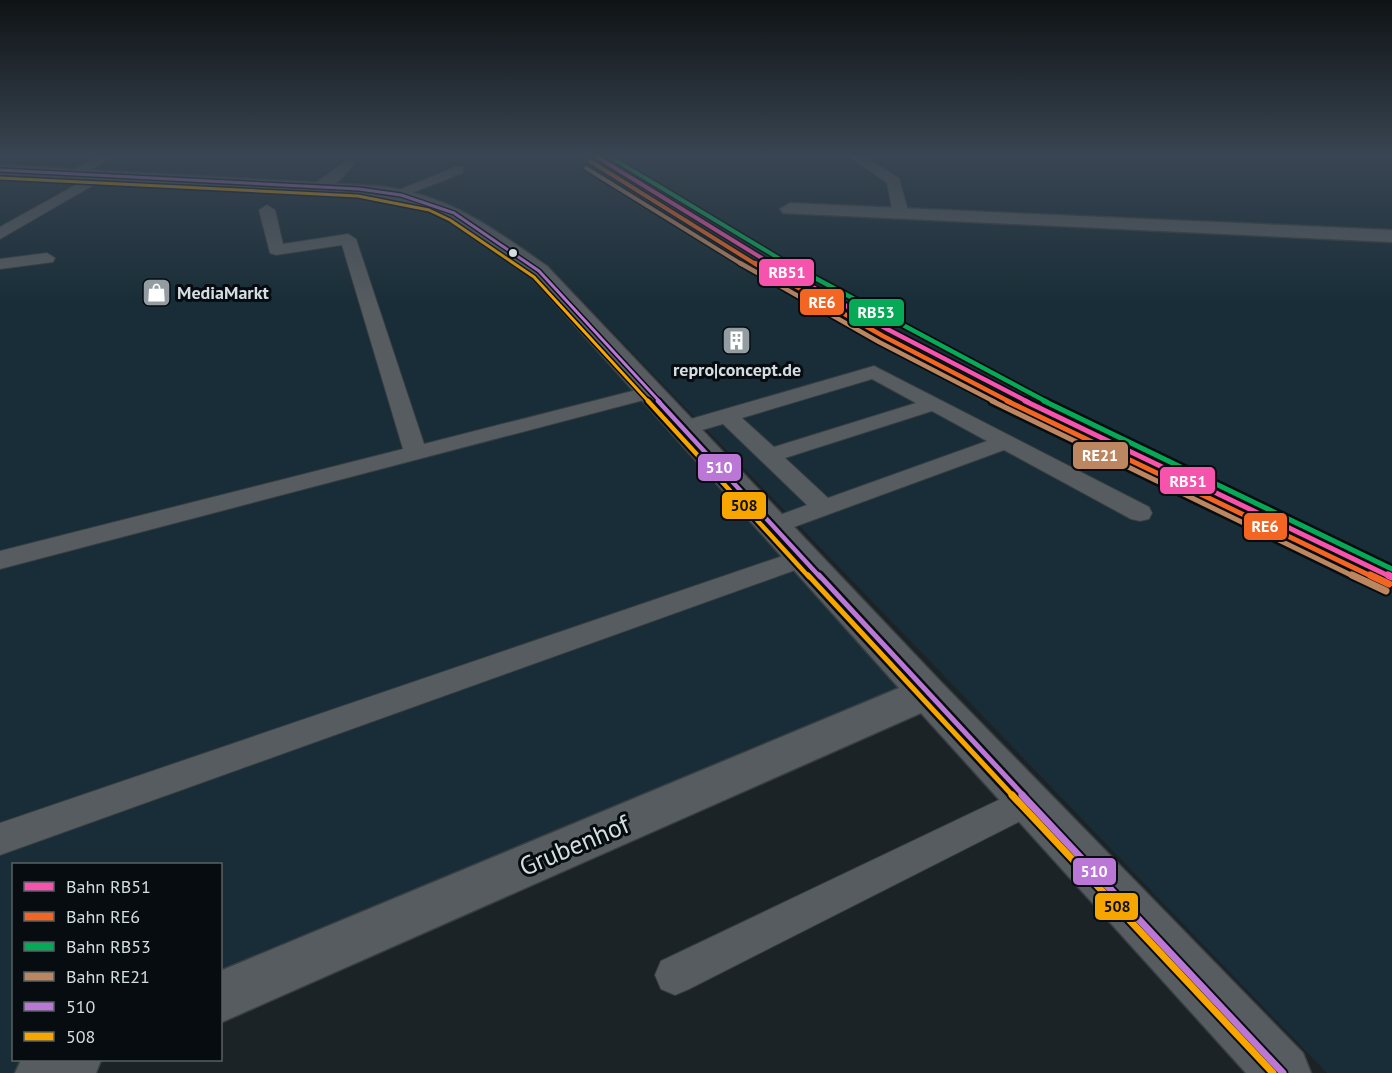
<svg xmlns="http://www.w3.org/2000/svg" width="1392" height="1073" viewBox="0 0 1392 1073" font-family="'PT Sans',sans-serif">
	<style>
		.built { fill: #182d37 }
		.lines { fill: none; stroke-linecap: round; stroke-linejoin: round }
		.lane-casing { stroke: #383e41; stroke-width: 2 }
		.street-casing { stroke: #383e41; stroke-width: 3 }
		.lane { fill: #565c60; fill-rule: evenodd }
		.street { fill: #565c60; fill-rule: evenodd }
		.bus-1-far3-casing { stroke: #070c10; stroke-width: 6 }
		.bus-1-far2-casing { stroke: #070c10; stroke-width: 9 }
		.bus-1-far1-casing { stroke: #070c10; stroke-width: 10 }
		.bus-1-casing { stroke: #070c10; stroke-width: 11 }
		.bus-2-far3-casing { stroke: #070c10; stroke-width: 6 }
		.bus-2-far2-casing { stroke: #070c10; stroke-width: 9 }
		.bus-2-far1-casing { stroke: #070c10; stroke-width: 10 }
		.bus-2-casing { stroke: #070c10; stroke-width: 11 }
		.bus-1-far3 { stroke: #ba77d6; stroke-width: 3 }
		.bus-1-far2 { stroke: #ba77d6; stroke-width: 4.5 }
		.bus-1-far1 { stroke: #ba77d6; stroke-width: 5 }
		.bus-1 { stroke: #ba77d6; stroke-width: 7 }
		.bus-2-far3 { stroke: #f7a600; stroke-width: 3 }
		.bus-2-far2 { stroke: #f7a600; stroke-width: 4.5 }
		.bus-2-far1 { stroke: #f7a600; stroke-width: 5 }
		.bus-2 { stroke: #f7a600; stroke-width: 7 }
		.rail-1-far3-casing { stroke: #070c10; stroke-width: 7 }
		.rail-1-far2-casing { stroke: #070c10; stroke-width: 8 }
		.rail-1-far1-casing { stroke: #070c10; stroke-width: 10 }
		.rail-1-casing { stroke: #070c10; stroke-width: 11 }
		.rail-2-far3-casing { stroke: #070c10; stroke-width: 7 }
		.rail-2-far2-casing { stroke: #070c10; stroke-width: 8 }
		.rail-2-far1-casing { stroke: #070c10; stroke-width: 10 }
		.rail-2-casing { stroke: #070c10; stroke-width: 11 }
		.rail-3-far2-casing { stroke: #070c10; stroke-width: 7 }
		.rail-3-far1-casing { stroke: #070c10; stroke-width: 8 }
		.rail-3-casing { stroke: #070c10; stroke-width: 10 }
		.rail-4-far3-casing { stroke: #070c10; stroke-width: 7 }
		.rail-4-far2-casing { stroke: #070c10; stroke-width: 8 }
		.rail-4-far1-casing { stroke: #070c10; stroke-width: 10 }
		.rail-4-casing { stroke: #070c10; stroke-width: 11 }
		.rail-1-far3 { stroke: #f653ac; stroke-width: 4 }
		.rail-1-far2 { stroke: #f653ac; stroke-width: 4.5 }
		.rail-1-far1 { stroke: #f653ac; stroke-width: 5 }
		.rail-1 { stroke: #f653ac; stroke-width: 7 }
		.rail-2-far3 { stroke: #f26522; stroke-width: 4 }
		.rail-2-far2 { stroke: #f26522; stroke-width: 4.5 }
		.rail-2-far1 { stroke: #f26522; stroke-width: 5 }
		.rail-2 { stroke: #f26522; stroke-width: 7 }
		.rail-3-far2 { stroke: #06aa56; stroke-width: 4 }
		.rail-3-far1 { stroke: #06aa56; stroke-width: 4.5 }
		.rail-3 { stroke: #06aa56; stroke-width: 5 }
		.rail-4-far3 { stroke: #bb8660; stroke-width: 4 }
		.rail-4-far2 { stroke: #bb8660; stroke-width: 4.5 }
		.rail-4-far1 { stroke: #bb8660; stroke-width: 5 }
		.rail-4 { stroke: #bb8660; stroke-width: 7 }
		.bus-dot { fill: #d4dde2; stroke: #070c10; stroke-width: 2 }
		.labels { text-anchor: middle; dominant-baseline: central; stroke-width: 6; stroke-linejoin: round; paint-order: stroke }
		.far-poi-label { font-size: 18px; font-weight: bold; fill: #d4dde2; stroke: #070c10; text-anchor: start }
		.near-street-label { font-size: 26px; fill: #d4dde2; stroke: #070c10 }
		.line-badge { stroke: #070c10; stroke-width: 2 }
		.badge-label { font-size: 16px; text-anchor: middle; font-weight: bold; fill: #fff }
		.pale-badge-label { font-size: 16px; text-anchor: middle; font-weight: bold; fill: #111 }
	</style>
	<rect width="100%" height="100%" fill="#1b2327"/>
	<path class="built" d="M0,155H1392V1073H1327L543,260L528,248L542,260L652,392L927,693L221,997L220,864H14V1060H74L43,1073H0Z"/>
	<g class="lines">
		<defs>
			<path id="lane" d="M101,155H117L78,177H68L66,174Z
				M847,155H861L899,178L909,214L906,217H896L893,214L887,183Z
				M347,160L354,164C345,175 330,194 314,190V184Z
				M458,166L463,167V173L401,197L396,198L389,194Z
				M99,172L106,176L104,179L0,239V227Z
				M267,205L275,210L283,244L348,234L356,239L424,444L652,386L659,388L662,392L659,396L0,569V551L403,449L342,245L276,255L270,253L259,210Z
				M47,253L55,258L53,262L0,269V259Z
				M874,366L1149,507L1152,513L1149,519L1140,521L1131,519L1004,450L775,534L766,532L762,526L766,520L807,505L723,424L685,435L677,433L674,428L677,423ZM872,379L916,403L774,447L742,418ZM932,411L987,441L828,498L785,458Z
				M803,549L812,552L816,558L812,564L0,855V823Z
				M1028,786L1040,791L1045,801L1040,811L689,989L675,995L661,989L655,975L661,961Z"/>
			<path id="street" d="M0,165L380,186C451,196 489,226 547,266L941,682L1303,1053L1311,1073H1246L921,713L220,1023V971L899,688L531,276L472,233L434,211L410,203L359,195L0,175Z
				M790,203L1392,230V242L783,213L780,209Z
				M21,1060H101L96,1073H15Z"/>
		</defs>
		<use href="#lane" class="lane-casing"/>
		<use href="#street" class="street-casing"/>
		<use href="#lane" class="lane"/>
		<use href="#street" class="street"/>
		<defs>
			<path id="bus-1-far3" d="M0,170L359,189L401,195L454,213L539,271L660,402"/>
			<path id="bus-1-far2" d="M658,401L820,577"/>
			<path id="bus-1-far1" d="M819,575L1024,796"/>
			<path id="bus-1" d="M1022,795L1283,1073"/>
			<path id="bus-2-far3" d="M0,178L358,196L429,210L450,220L534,277L649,402"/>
			<path id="bus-2-far2" d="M648,401L809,577"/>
			<path id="bus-2-far1" d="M808,575L1013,796"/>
			<path id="bus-2" d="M1012,795L1273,1073"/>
		</defs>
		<use href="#bus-1-far3" class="bus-1-far3-casing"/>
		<use href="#bus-1-far2" class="bus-1-far2-casing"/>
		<use href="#bus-1-far1" class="bus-1-far1-casing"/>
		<use href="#bus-1" class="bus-1-casing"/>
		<use href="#bus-2-far3" class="bus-2-far3-casing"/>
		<use href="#bus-2-far2" class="bus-2-far2-casing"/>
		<use href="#bus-2-far1" class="bus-2-far1-casing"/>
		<use href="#bus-2" class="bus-2-casing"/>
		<use href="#bus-1-far3" class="bus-1-far3"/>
		<use href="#bus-1-far2" class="bus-1-far2"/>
		<use href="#bus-1-far1" class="bus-1-far1"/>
		<use href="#bus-1" class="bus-1"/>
		<use href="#bus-2-far3" class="bus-2-far3"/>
		<use href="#bus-2-far2" class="bus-2-far2"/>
		<use href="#bus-2-far1" class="bus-2-far1"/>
		<use href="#bus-2" class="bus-2"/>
		<defs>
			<path id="rail-1-far3" d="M594,155L773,265"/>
			<path id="rail-1-far2" d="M770,263L887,329L1028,402"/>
			<path id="rail-1-far1" d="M1025,401L1391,577"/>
			<path id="rail-1" d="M1388,575L1392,577"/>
			<path id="rail-2-far3" d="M590,161L757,265"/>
			<path id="rail-2-far2" d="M755,263L883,336L1010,402"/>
			<path id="rail-2-far1" d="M1007,401L1373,577"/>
			<path id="rail-2" d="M1370,575L1389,584"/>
			<path id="rail-3-far2" d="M607,155L790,265"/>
			<path id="rail-3-far1" d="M787,263L1047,402"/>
			<path id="rail-3" d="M1044,401L1392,569"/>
			<path id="rail-4-far3" d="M586,168L743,265"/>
			<path id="rail-4-far2" d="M740,263L879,342L995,402"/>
			<path id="rail-4-far1" d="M992,401L1355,577"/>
			<path id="rail-4" d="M1352,575L1386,591"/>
		</defs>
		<use href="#rail-1-far3" class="rail-1-far3-casing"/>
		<use href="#rail-1-far2" class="rail-1-far2-casing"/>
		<use href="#rail-1-far1" class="rail-1-far1-casing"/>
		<use href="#rail-1" class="rail-1-casing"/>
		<use href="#rail-2-far3" class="rail-2-far3-casing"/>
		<use href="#rail-2-far2" class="rail-2-far2-casing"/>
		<use href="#rail-2-far1" class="rail-2-far1-casing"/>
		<use href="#rail-2" class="rail-2-casing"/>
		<use href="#rail-3-far2" class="rail-3-far2-casing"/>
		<use href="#rail-3-far1" class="rail-3-far1-casing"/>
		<use href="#rail-3" class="rail-3-casing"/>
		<use href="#rail-4-far3" class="rail-4-far3-casing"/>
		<use href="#rail-4-far2" class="rail-4-far2-casing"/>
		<use href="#rail-4-far1" class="rail-4-far1-casing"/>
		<use href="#rail-4" class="rail-4-casing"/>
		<use href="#rail-1-far3" class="rail-1-far3"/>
		<use href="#rail-1-far2" class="rail-1-far2"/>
		<use href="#rail-1-far1" class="rail-1-far1"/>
		<use href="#rail-1" class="rail-1"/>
		<use href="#rail-2-far3" class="rail-2-far3"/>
		<use href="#rail-2-far2" class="rail-2-far2"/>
		<use href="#rail-2-far1" class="rail-2-far1"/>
		<use href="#rail-2" class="rail-2"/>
		<use href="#rail-3-far2" class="rail-3-far2"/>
		<use href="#rail-3-far1" class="rail-3-far1"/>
		<use href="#rail-3" class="rail-3"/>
		<use href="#rail-4-far3" class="rail-4-far3"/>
		<use href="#rail-4-far2" class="rail-4-far2"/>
		<use href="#rail-4-far1" class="rail-4-far1"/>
		<use href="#rail-4" class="rail-4"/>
	</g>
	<linearGradient id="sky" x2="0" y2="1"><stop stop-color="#0f1315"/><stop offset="0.51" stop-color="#394552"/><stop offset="1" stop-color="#394552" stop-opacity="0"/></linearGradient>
	<rect width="1392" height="305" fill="url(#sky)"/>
	<defs>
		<symbol id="shop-square" viewBox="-11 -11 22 22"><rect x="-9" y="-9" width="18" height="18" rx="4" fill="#939ca1" stroke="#070c10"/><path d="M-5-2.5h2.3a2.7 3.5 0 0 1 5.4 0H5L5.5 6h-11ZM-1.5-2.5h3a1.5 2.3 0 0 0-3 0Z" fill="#fff"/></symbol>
		<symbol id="building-square" viewBox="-11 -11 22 22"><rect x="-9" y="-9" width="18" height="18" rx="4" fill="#939ca1" stroke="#070c10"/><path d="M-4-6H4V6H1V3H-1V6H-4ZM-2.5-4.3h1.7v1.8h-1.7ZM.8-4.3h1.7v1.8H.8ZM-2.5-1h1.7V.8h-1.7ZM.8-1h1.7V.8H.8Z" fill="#fff"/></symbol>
	</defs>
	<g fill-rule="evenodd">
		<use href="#shop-square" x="140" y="276" width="33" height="33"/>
		<use href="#building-square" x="720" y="324" width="33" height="33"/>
	</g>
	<circle class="bus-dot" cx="513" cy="253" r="5"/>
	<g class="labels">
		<g class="far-poi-label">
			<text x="177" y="292">MediaMarkt</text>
			<text x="737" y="369" text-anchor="middle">repro|concept.de</text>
		</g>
		<g class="near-street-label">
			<text transform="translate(574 845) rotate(-23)">Grubenhof</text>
		</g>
	</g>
	<g class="line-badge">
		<rect x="758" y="258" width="57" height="29" rx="6" fill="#f653ac"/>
		<rect x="799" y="288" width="46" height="28" rx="6" fill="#f26522"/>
		<rect x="848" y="298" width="57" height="29" rx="6" fill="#06aa56"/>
		<rect x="1072" y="441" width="57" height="29" rx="6" fill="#bb8660"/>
		<rect x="697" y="453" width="45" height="29" rx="6" fill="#ba77d6"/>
		<rect x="1159" y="466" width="57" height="29" rx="6" fill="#f653ac"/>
		<rect x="721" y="491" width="46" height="29" rx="6" fill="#f7a600"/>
		<rect x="1243" y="512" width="45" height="29" rx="6" fill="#f26522"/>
		<rect x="1072" y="857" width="45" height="29" rx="6" fill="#ba77d6"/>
		<rect x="1094" y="892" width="45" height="29" rx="6" fill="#f7a600"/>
	</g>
	<g class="badge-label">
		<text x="787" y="278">RB51</text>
		<text x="822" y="308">RE6</text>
		<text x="876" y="318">RB53</text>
		<text x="1100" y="461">RE21</text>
		<text x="719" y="473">510</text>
		<text x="1188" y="487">RB51</text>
		<text x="1265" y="532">RE6</text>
		<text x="1094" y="877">510</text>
	</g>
	<g class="pale-badge-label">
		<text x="744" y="511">508</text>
		<text x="1117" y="912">508</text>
	</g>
	<rect x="12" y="863" width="210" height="198" fill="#070c10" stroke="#596064" stroke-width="1.5"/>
	<rect x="24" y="882" width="30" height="9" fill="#f653ac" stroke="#596064" stroke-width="1.5"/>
	<text x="66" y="893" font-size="18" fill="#d4dde2">Bahn RB51</text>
	<rect x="24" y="912" width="30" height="9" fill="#f26522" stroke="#596064" stroke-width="1.5"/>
	<text x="66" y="923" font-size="18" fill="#d4dde2">Bahn RE6</text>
	<rect x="24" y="942" width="30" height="9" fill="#06aa56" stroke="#596064" stroke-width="1.5"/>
	<text x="66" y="953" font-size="18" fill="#d4dde2">Bahn RB53</text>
	<rect x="24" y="972" width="30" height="9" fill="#bb8660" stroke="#596064" stroke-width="1.5"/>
	<text x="66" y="983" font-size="18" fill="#d4dde2">Bahn RE21</text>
	<rect x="24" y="1002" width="30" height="9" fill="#ba77d6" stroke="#596064" stroke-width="1.5"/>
	<text x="66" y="1013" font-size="18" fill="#d4dde2">510</text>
	<rect x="24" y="1032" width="30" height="9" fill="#f7a600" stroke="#596064" stroke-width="1.5"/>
	<text x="66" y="1043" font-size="18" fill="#d4dde2">508</text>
</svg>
